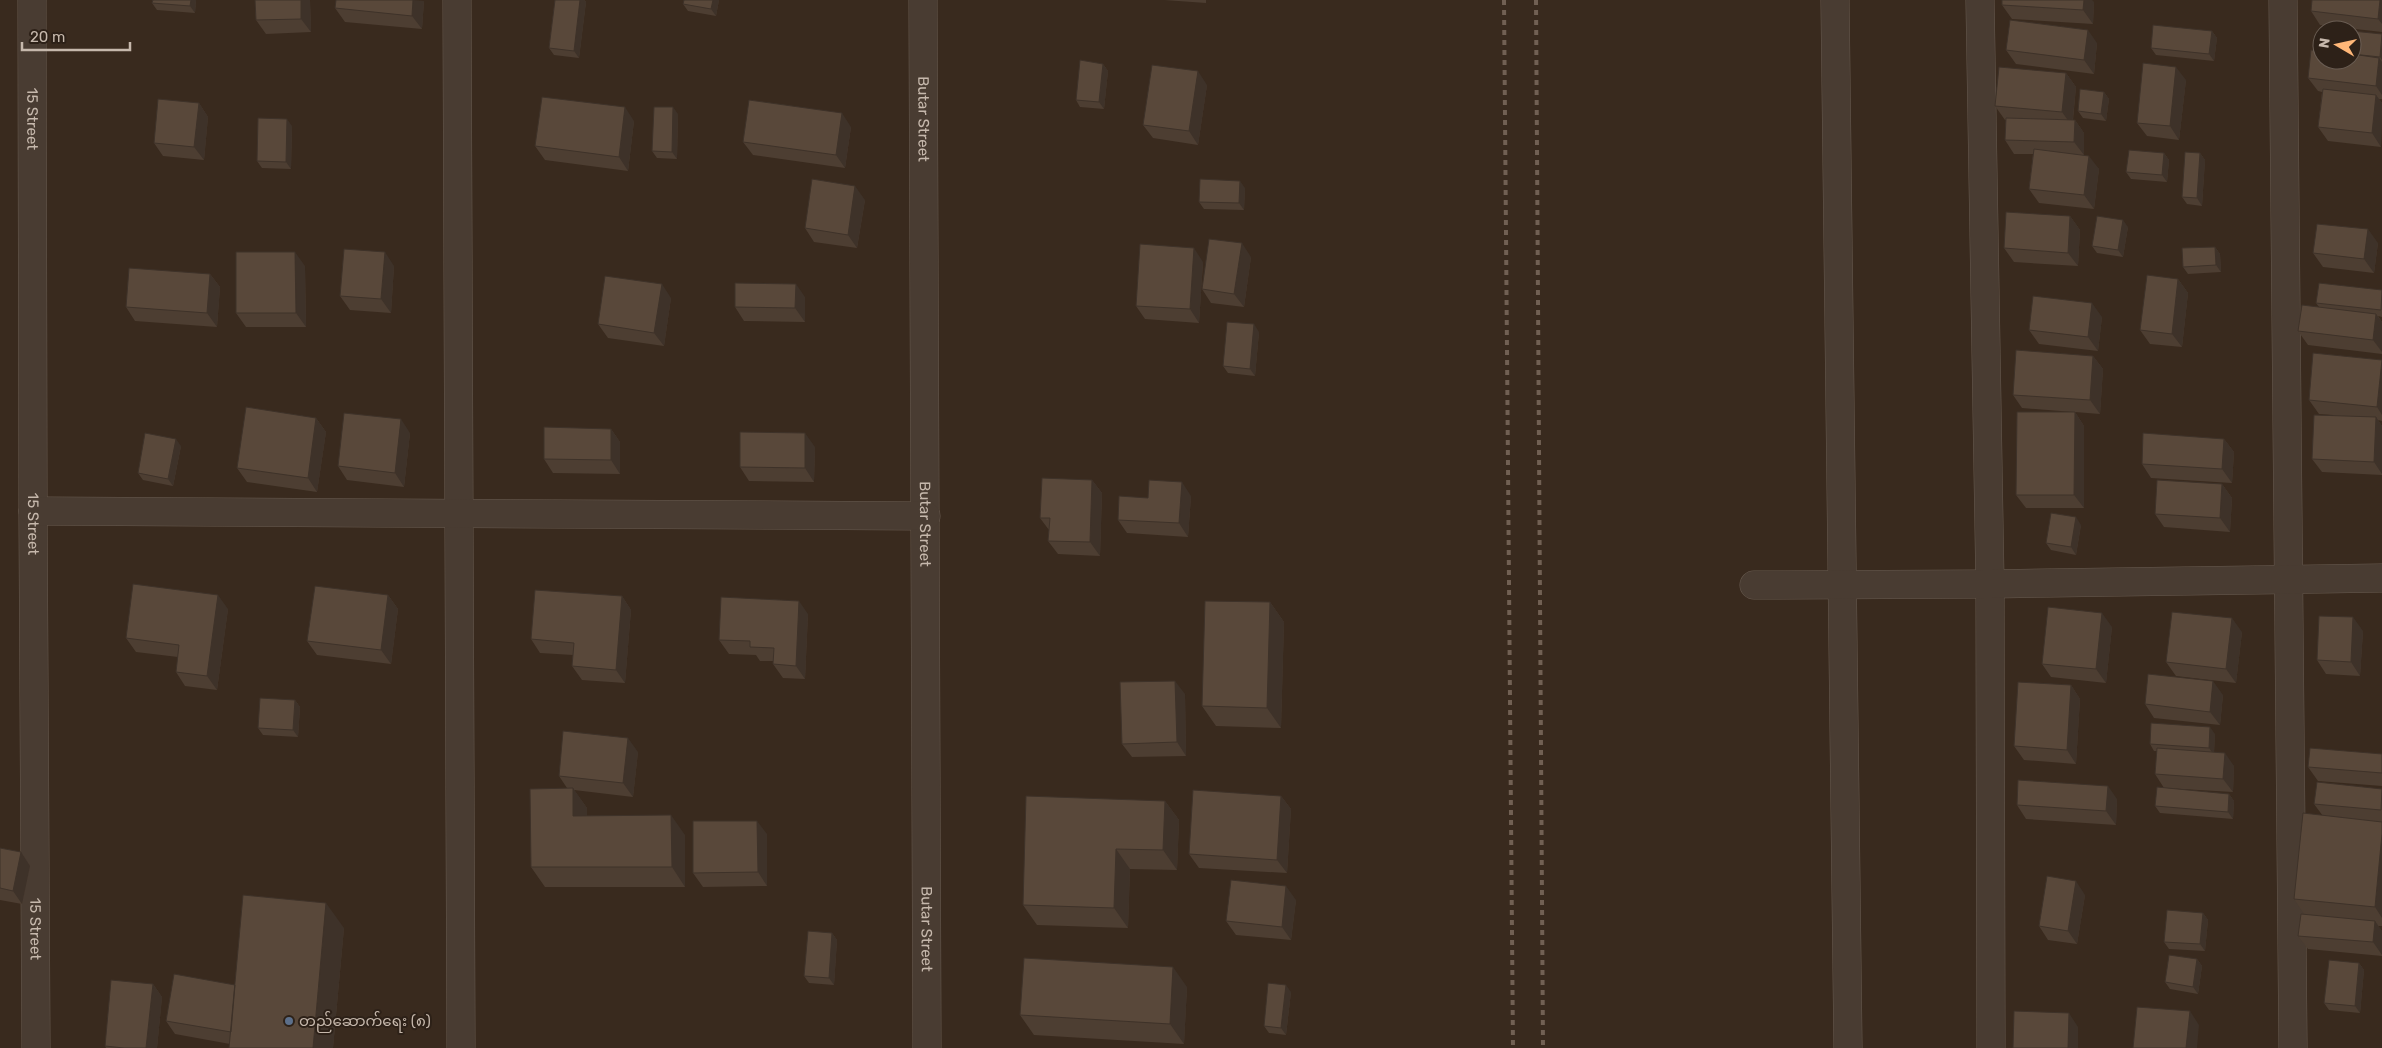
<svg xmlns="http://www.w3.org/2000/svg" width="2382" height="1048" viewBox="0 0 2382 1048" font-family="Rubik,'Noto Sans Myanmar',sans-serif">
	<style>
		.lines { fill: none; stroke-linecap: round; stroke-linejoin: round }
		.minor-casing { stroke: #675a4f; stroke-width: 29 }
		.minor { stroke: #493c32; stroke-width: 28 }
		.rail { stroke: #716053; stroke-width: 4; stroke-dasharray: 5 5; stroke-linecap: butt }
		.wall { fill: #4d3e32 }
		.shaded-wall { fill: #3e3229 }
		.building { fill: #59483a; stroke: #3e3229 }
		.service-dot { fill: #5c6f8a; stroke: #2d2118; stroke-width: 2 }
		.labels { text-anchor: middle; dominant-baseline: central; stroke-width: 4; stroke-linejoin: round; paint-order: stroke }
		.street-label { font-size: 15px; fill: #c6b8ac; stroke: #2d2118 }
		.poi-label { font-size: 15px; fill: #c6b8ac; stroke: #2d2118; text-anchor: start }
	</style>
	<rect width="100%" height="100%" fill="#392a1e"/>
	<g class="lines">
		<defs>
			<g id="minor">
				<path id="s1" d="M32,0L33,511L36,1048"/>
				<path d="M457,0L461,1048"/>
				<path id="s2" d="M923,0L927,1048"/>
				<path d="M1835,0L1848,1048"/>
				<path d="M1980,0L1990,584L1991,1048"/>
				<path d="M2283,0L2293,1048"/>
				<path d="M33,511L926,516"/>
				<path d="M1754,585L1990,584L2382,578"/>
			</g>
		</defs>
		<use href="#minor" class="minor-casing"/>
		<use href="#minor" class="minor"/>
		<path class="rail" d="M1504,0L1513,1048
			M1536,0L1543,1048"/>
	</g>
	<path class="wall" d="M153,0H196L195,13L157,10L152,3Z
		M255,0H310L311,32L266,34L256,20Z
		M555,0H584L586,2L579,58L554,55L549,48Z
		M719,0L716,16L688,11L683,4Z
		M1164,0H1206V3Z
		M2382,0V32L2320,25L2311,11Z
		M424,1L422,29L345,22L335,8Z
		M2094,2L2093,24L2012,19L2002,5Z
		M2212,31L2217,38L2214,61L2156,55L2151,48Z
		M2382,34V99H2379L2382,103L2381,147L2328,141L2318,127L2322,92L2318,91L2308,78L2322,60Z
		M2097,43L2094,74L2016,64L2006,50Z
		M1103,64L1108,71L1104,109L1080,107L1076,100Z
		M2066,73L2076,87L2073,120H2075L2084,133V155L2099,169L2094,209L2039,203L2029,189L2033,154H2014L2005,140L2006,120H2005L1995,106Z
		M2186,80L2179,140L2147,136L2137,123Z
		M1207,85L1198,145L1153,138L1143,125Z
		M2104,92L2109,99L2106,121L2083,118L2078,111Z
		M199,103L208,117L204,160L163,156L154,143Z
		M678,114L677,159L657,158L652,151Z
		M634,121L628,171L545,160L535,146Z
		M292,126L291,169L262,168L257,161Z
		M851,127L845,168L753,155L743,142Z
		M2164,153L2169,160L2167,182L2131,179L2126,172Z
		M2200,153L2205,160L2202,206L2187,204L2182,197Z
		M1245,188L1244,210L1204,209L1199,202Z
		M865,200L857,248L814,242L805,228Z
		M2070,216L2080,230L2078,266L2014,262L2004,248Z
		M2128,227L2123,257L2097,253L2092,246Z
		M2378,243L2374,273L2323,267L2313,253Z
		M2215,247L2220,254L2221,272L2188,274L2183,267Z
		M1251,257L1244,307L1211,303L1202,289Z
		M1203,262L1199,323L1145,319L1136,306Z
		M305,266L306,327H246L236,313Z
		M394,266L391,313L350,310L340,296Z
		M210,274L220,287L217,327L135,321L126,307Z
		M2178,279L2188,293L2182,347L2150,344L2140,330Z
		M2382,290V317L2378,316L2382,322V354L2308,345L2298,331L2319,307L2316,303Z
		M805,297V322L744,321L735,307Z
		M671,298L664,346L608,338L598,324Z
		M2102,317L2098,351L2039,344L2029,330Z
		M1259,332L1255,376L1228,373L1223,366Z
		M2093,356L2103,369L2100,414L2075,412L2084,426V508H2026L2016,495L2073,412L2022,408L2013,395Z
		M2382,360V421L2378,420L2382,426V475L2322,472L2312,459L2333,415L2319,414L2309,400Z
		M316,418L326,432L317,492L247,482L237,468Z
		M611,429L620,442V474L553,473L544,459Z
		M410,433L404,487L347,480L338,466Z
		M2224,439L2234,452L2232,483L2151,478L2142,464Z
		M181,446L173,486L143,480L138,473Z
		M815,447L814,482L749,481L740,467Z
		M1092,480L1102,493L1100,556L1058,554L1048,541L1049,530L1040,518Z
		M2222,484L2232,498L2230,532L2164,527L2155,514Z
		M1191,496L1188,537L1127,533L1118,520Z
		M2081,525L2076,555L2051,550L2046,543Z
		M388,595L398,609L391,664L317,655L307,641Z
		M622,596L631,610L625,683L582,680L572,666L573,655L540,653L531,639Z
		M1270,602L1284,622L1281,728L1216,726L1202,706Z
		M228,609L217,690L185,686L176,672L178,657L136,652L126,638Z
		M808,614L805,679L783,678L773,664V661H760L756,655L729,654L719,640Z
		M2112,627L2106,683L2051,677L2042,664Z
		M2363,631L2360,676L2326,674L2317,660Z
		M2242,632L2236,683L2176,676L2166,662Z
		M2071,685L2080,699L2076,764L2024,760L2014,746Z
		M1185,694L1186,756L1132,757L1122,744Z
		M2223,695L2220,725L2154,718L2145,704Z
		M295,700L300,707L298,737L263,735L258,728Z
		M2215,734L2214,752L2234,766L2233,792L2164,788L2155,774L2157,751H2154L2150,744Z
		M638,752L633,797L574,790L587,808V816L685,835V887H545L531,867L567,788L559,776Z
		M2382,754V786L2318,781L2308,767Z
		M2382,789V926H2378L2382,931V956L2308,949L2298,936L2304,914L2294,899L2323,816L2314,804Z
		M2229,794L2234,801L2233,819L2160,813L2155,806Z
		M1281,796L1291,809L1287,873L1199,868L1189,854Z
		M2117,799L2116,825L2026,819L2017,805Z
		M1165,801L1179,820L1177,870L1130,869L1128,928L1037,925L1023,905Z
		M767,834V886L703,887L693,873Z
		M0,848L21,852L30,866L22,904L0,900Z
		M2085,895L2077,944L2048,940L2039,926Z
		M1296,900L1291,940L1236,935L1226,921Z
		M2203,913L2208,920L2205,951L2169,949L2164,942Z
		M344,928L333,1048H229L230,1044L175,1034L166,1021Z
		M832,933L837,940L834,985L809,983L804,976Z
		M2197,959L2202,966L2198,994L2170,989L2165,982Z
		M2359,963L2364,970L2360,1013L2329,1010L2324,1003Z
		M153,984L162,997L157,1048H106L105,1046Z
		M1187,987L1184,1044L1034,1035L1020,1015Z
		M1291,992L1286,1035L1269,1033L1264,1026Z"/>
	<path class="shaded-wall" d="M191,0H196L195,13L190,6Z
		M301,0H310L311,32L301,19Z
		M413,0L424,1L422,29L412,16Z
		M580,0H584L586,2L579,58L574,51Z
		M713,0H719L716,16L711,9Z
		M2084,0H2092L2094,2L2093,24L2083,10Z
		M2380,0H2382V24L2378,19Z
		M2088,30L2097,43L2094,74L2084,60Z
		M2212,31L2217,38L2214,61L2209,54Z
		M2382,42V60L2380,57Z
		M2379,58L2382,62V95L2376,86Z
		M1103,64L1108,71L1104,109L1099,102Z
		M2176,67L2186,80L2179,140L2170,126Z
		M1198,71L1207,85L1198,145L1189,131Z
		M2066,73L2076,87L2072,126L2062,112Z
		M2104,92L2109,99L2106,121L2101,114Z
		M2376,95L2382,103L2381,147L2372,133Z
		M199,103L208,117L204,160L194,147Z
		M625,107L634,121L628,171L619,157Z
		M673,107L678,114L677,159L672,152Z
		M842,113L851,127L845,168L836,155Z
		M287,119L292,126L291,169L286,162Z
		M2075,120L2084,133V155L2074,142Z
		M2164,153L2169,160L2167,182L2162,175Z
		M2200,153L2205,160L2202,206L2197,198Z
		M2089,156L2099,169L2094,209L2084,195Z
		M1240,181L1245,188L1244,210L1239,203Z
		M855,186L865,200L857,248L848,235Z
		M2070,216L2080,230L2078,266L2068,253Z
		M2123,220L2128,227L2123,257L2118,250Z
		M2368,229L2378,243L2374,273L2364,259Z
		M1242,243L1251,257L1244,307L1234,294Z
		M2215,247L2220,254L2221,272L2216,265Z
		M1194,248L1203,262L1199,323L1190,309Z
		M295,252L305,266L306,327L296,313Z
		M385,252L394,266L391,313L381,299Z
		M210,274L220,287L217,327L207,313Z
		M2178,279L2188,293L2182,347L2172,334Z
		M662,284L671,298L664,346L654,333Z
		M796,284L805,297V322L795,308Z
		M2092,303L2102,317L2098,351L2088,337Z
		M2376,314L2382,322V352L2373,340Z
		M1254,324L1259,332L1255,376L1250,369Z
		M2093,356L2103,369L2100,414L2090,400Z
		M2382,360V415L2377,407Z
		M2075,412L2084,426V508L2074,495Z
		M2376,417L2382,426V474L2374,462Z
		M316,418L326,432L317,492L308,478Z
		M401,419L410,433L404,487L395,473Z
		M611,429L620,442V474L611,460Z
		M805,433L815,447L814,482L805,468Z
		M176,439L181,446L173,486L168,479Z
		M2224,439L2234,452L2232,483L2222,469Z
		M1092,480L1102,493L1100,556L1090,542Z
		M1182,482L1191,496L1188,537L1179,523Z
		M2222,484L2232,498L2230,532L2220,518Z
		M2076,517L2081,525L2076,555L2071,547Z
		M218,595L228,609L217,690L207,676Z
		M388,595L398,609L391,664L381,650Z
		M622,596L631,610L625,683L616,670Z
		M799,601L808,614L805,679L796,666Z
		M1270,602L1284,622L1281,728L1267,708Z
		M2102,613L2112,627L2106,683L2096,669Z
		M2353,617L2363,631L2360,676L2351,662Z
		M2232,618L2242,632L2236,683L2226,669Z
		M1175,681L1185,694L1186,756L1177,742Z
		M2213,681L2223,695L2220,725L2210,712Z
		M2071,685L2080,699L2076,764L2067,750Z
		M295,700L300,707L298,737L293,730Z
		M2210,727L2215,734L2214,755L2209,748Z
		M628,738L638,752L633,797L623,783Z
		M2225,753L2234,766L2233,792L2223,779Z
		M2108,786L2117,799L2116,825L2106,811Z
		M573,788L587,808V836L573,816Z
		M2229,794L2234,801L2233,819L2228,812Z
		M1281,796L1291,809L1287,873L1277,860Z
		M1165,801L1179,820L1177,870L1163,850Z
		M671,815L685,835V887L672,867Z
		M757,821L767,834V886L758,872Z
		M2382,834V918L2375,907Z
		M1116,849L1130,869L1128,928L1114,908Z
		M21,852L30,866L22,904L13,891Z
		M2076,881L2085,895L2077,944L2068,931Z
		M1286,886L1296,900L1291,940L1282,927Z
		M326,903L344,928L333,1048H313Z
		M2203,913L2208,920L2205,951L2200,944Z
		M2375,921L2382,931V955L2373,942Z
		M832,933L837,940L834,985L829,978Z
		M2197,959L2202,966L2198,994L2193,987Z
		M2359,963L2364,970L2360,1013L2355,1006Z
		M1173,967L1187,987L1184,1044L1170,1024Z
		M153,984L162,997L157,1048H146Z
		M1286,985L1291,992L1286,1035L1281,1028Z
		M2190,1011L2199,1025L2197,1048H2186Z
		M2069,1013L2078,1027V1048H2068Z"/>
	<path class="building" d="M153,0H191L190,6L152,3Z
		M255,0H301V19L256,20Z
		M336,0H413L412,16L335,8Z
		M555,0H580L574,51L549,48Z
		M684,0H713L711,9L683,4Z
		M2002,0H2084L2083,10L2002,5Z
		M2312,0H2380L2378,19L2311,11Z
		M2010,20L2088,30L2084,60L2006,50Z
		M2153,25L2212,31L2209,54L2151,48Z
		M2326,28L2346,30H2326Z
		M2352,31L2382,34L2380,57L2352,54Z
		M2311,50L2322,51V60H2352V54L2379,58L2376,86L2308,78Z
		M1080,60L1103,64L1099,102L1076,100Z
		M2143,63L2176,67L2170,126L2137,123Z
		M1152,65L1198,71L1189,131L1143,125Z
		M1999,67L2066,73L2062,112L1995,106Z
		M2080,89L2104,92L2101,114L2078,111Z
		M2323,89L2376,95L2372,133L2318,127Z
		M542,97L625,107L619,157L535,146Z
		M158,99L199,103L194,147L154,143Z
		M749,100L842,113L836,155L743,142Z
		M654,107H673L672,152L652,151Z
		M258,118L287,119L286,162L257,161Z
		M2006,118L2075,120L2074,142L2005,140Z
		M2034,149L2089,156L2084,195L2029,189Z
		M2129,150L2164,153L2162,175L2126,172Z
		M2185,152L2200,153L2197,198L2182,197Z
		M812,179L855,186L848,235L805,228Z
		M1200,179L1240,181L1239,203L1199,202Z
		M2006,212L2070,216L2068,253L2004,248Z
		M2097,216L2123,220L2118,250L2092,246Z
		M2317,224L2368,229L2364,259L2313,253Z
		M1209,239L1242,243L1234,294L1202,289Z
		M1140,244L1194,248L1190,309L1136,306Z
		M2215,247L2216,265L2183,267L2182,248Z
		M344,249L385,252L381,299L340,296Z
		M236,252H295L296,313H236Z
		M129,268L210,274L207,313L126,307Z
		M2147,275L2178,279L2172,334L2140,330Z
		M605,276L662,284L654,333L598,324Z
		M735,283L796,284L795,308L735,307Z
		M2319,283L2382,290L2381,310L2316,303Z
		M2033,296L2092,303L2088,337L2029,330Z
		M2302,305L2376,314L2373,340L2298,331Z
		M1227,322L1254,324L1250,369L1223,366Z
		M2016,350L2093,356L2090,400L2013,395Z
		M2313,353L2382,360L2377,407L2309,400Z
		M246,407L316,418L308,478L237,468Z
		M2017,412H2075L2074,495H2016Z
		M344,413L401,419L395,473L338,466Z
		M2314,415L2376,417L2374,462L2312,459Z
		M544,427L611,429V460L544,459Z
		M740,432L805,433V468L740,467Z
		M145,433L176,439L168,479L138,473Z
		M2143,433L2224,439L2222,469L2142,464Z
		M1042,478L1092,480L1090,542L1048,541L1050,518H1040Z
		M1149,480L1182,482L1179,523L1118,520L1119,496L1148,498Z
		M2157,480L2222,484L2220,518L2155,514Z
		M2051,513L2076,517L2071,547L2046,543Z
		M133,584L218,595L207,676L176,672L179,645L126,638Z
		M315,586L388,595L381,650L307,641Z
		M535,590L622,596L616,670L572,666L574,643L531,639Z
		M721,597L799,601L796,666L773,664L774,648L750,647V641L719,640Z
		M1205,601L1270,602L1267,708L1202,706Z
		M2048,607L2102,613L2096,669L2042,664Z
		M2172,612L2232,618L2226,669L2166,662Z
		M2319,616L2353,617L2351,662L2317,660Z
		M2148,674L2213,681L2210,712L2145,704Z
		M1175,681L1177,742L1122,744L1120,682Z
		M2018,682L2071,685L2067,750L2014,746Z
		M260,698L295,700L293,730L258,728Z
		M2151,723L2210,727L2209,748L2150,744Z
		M563,731L628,738L623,783L559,776Z
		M2157,748L2225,753L2223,779L2155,774Z
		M2310,748L2382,754V773L2308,767Z
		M2018,780L2108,786L2106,811L2017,805Z
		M2317,782L2382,789L2381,810L2314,804Z
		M2157,787L2229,794L2228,812L2155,806Z
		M573,788V816L671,815L672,867H531L530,789Z
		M1193,790L1281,796L1277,860L1189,854Z
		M1026,796L1165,801L1163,850L1116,849L1114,908L1023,905Z
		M2303,813L2382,822V834L2375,907L2294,899Z
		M693,821H757L758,872L693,873Z
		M0,848L21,852L13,891L0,888Z
		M2047,876L2076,881L2068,931L2039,926Z
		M1231,880L1286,886L1282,927L1226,921Z
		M243,895L326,903L313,1048H229Z
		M2167,910L2203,913L2200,944L2164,942Z
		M2301,914L2375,921L2373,942L2298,936Z
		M808,931L832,933L829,978L804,976Z
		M2169,955L2197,959L2193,987L2165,982Z
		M1024,958L1173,967L1170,1024L1020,1015Z
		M2329,960L2359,963L2355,1006L2324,1003Z
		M174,974L235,985L231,1032L166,1021Z
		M111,980L153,984L146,1048H124L105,1046Z
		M1268,983L1286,985L1281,1028L1264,1026Z
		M2137,1007L2190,1011L2186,1048H2133Z
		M2014,1011L2069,1013L2068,1048H2013Z"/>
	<circle class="service-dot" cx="289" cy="1021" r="5"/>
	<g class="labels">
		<g class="street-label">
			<text stroke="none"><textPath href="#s1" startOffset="119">15 Street</textPath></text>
			<text stroke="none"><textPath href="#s2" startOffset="119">Butar Street</textPath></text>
			<text stroke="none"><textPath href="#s1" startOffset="524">15 Street</textPath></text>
			<text stroke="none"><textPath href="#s2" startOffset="524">Butar Street</textPath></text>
			<text stroke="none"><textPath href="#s1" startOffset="929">15 Street</textPath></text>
			<text stroke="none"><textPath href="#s2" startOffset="929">Butar Street</textPath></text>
		</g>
		<g class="poi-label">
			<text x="299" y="1021">တည်ဆောက်ရေး (၈)</text>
		</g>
	</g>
	<g transform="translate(2337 45) rotate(279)"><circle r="24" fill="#2d2118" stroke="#6a5d53"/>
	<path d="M0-4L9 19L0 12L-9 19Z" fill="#ffb778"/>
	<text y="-8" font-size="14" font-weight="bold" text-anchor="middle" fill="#c6b8ac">N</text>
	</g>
	<path d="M22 42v8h108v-8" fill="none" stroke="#c6b8ac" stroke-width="2.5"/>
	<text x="30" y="42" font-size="15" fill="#c6b8ac" stroke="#2d2118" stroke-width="4" paint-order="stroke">20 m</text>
</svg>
